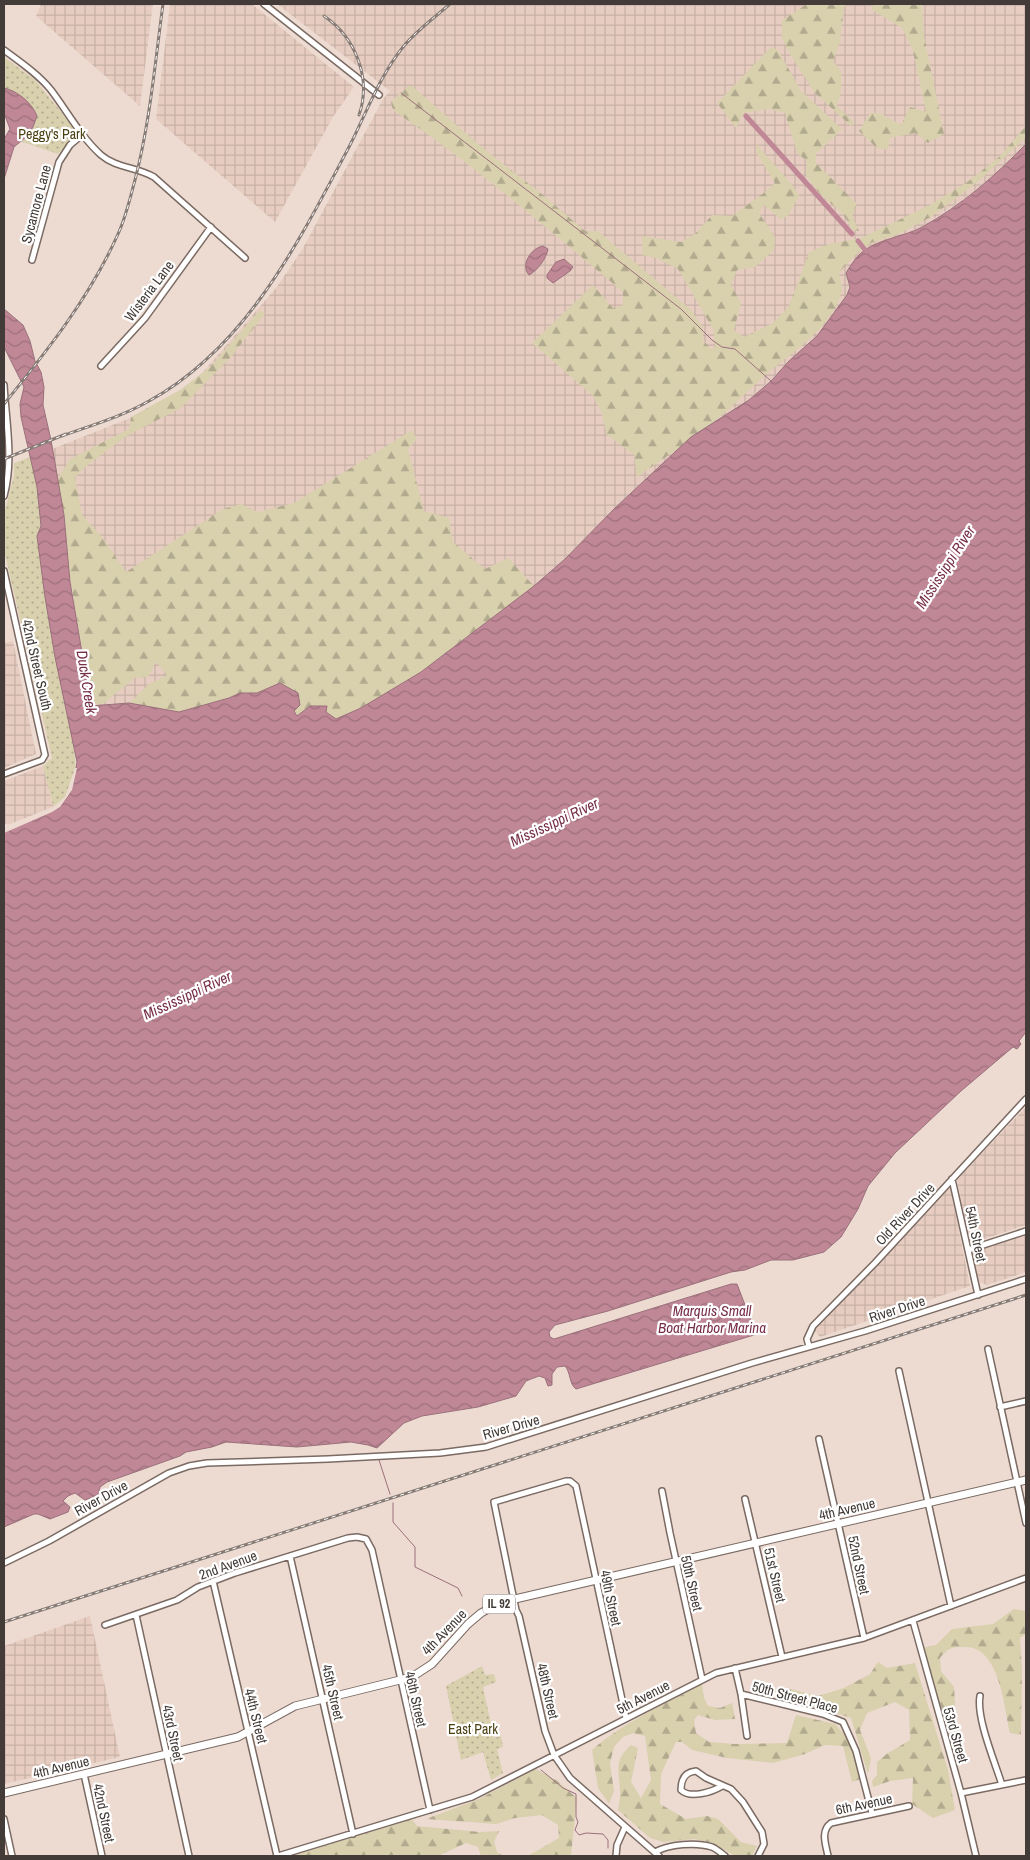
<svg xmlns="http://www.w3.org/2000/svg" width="1030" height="1860" viewBox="0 0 1030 1860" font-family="'Archivo Narrow',sans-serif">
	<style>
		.industrial { fill: url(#industrial-grid) }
		.forest { fill: url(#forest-firs) }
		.park { fill: url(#park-dots) }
		.water { fill: url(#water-waves); stroke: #9a707a }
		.pier { fill: #eddbd2 }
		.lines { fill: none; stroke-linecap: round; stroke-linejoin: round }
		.stream { stroke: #9a707a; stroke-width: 1 }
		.canal { stroke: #c08797; stroke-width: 5 }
		.minor-casing { stroke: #7a6a62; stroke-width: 8 }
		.major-casing { stroke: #7a6a62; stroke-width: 9 }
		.minor { stroke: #fff; stroke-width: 5 }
		.major { stroke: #fff; stroke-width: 7 }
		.rail-casing { stroke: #877b75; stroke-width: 3 }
		.rail { stroke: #fff; stroke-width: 1; stroke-dasharray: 4; stroke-linecap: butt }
		.labels { text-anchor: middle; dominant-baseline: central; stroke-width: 4.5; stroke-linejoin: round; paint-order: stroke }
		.shield { fill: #fff; stroke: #7b7673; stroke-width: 1 }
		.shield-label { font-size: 12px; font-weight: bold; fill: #423b37 }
		.park-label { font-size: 14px; fill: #4b4014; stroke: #fff }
		.street-label { font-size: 14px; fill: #423b37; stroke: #fff }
		.water-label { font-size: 15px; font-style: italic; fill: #772f49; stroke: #fff }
	</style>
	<defs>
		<pattern id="industrial-grid" width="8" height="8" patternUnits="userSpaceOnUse" patternTransform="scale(1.25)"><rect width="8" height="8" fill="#e7cdc1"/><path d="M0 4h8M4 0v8" fill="none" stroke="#c7b1a6"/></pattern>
		<pattern id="forest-firs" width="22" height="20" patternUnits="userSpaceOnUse" patternTransform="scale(1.25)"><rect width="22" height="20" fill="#d9d0ae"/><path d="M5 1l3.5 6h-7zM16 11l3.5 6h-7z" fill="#b2aa8e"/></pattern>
		<pattern id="park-dots" width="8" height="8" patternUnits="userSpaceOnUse" patternTransform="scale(1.25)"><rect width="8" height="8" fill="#d9d0ae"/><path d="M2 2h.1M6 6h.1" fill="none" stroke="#b2aa8e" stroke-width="1.8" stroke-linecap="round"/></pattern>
		<pattern id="water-waves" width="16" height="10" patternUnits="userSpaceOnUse" patternTransform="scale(1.25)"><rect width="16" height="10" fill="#c08797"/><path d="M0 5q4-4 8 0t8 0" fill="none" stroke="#9e707c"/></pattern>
	</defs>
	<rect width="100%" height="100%" fill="#eddbd2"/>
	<path class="industrial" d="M41,4H153L140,106L36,16Z
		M170,4H252L354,87L333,117L275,222L156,119Z
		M277,4H1026V144L997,173L957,204L921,227L898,237L877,244L848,282L850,287L847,295L817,336L749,400L691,437L615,508L565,559L534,586L421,672L229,698L179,712L91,706L47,451L145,412L197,379L276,288L302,250L383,99L390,91Z
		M13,641L36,754L4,768V643Z
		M43,766L54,809L4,827V781Z
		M1026,1107V1225L972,1243L969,1241L957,1179Z
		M950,1187L970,1286L820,1337L814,1330L885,1257Z
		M1026,1234V1272L987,1285L979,1282L972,1254L974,1251Z
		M90,1616L120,1757L4,1784V1646Z"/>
	<path class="forest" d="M807,4H846L844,8L840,42L833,61L841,71V92L837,106L854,122L851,126L814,92L791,56L782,39V20Z
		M874,4H922L924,36L944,134L928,143L915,133L890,138L888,150L877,148L859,131L870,113H880L901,125L910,107L926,112L913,51L902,28L871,9Z
		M771,47L778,50L801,91L842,129L816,154V163L857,204L852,216L859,231L852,230C843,209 836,209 821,195C815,189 810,181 806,175L807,161L797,153L785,113L769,109L744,113L736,128L717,103Z
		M408,86H412L483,148L543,195L585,231H598L691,310L703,327V340L711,349L715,347L713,329L678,269L656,258L642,255V236L681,242L695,234L712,215L732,216L765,192L775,183L757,154L756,144L794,187L799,196L788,216L780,219L764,205L759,213L775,237L774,250L755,267L737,270L731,285L741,303L734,330L744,337L773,323L789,306L809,252L829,244L861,238L928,206L966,183L999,157L1026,126V137L980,180L931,217L896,235L871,243L853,257L839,273C840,279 843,286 842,291C832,327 795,350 769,372C753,386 739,400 723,414C696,437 666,457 637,477L634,455L607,435L601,411L592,395L532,343L593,285L613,308L623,305V292C548,229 474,165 393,110L391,102Z
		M260,310L265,314L229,359L181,408L128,435L90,463L75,477L82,515L102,537L126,572L223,509L241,504L258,512L294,503L412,430L417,439L408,449L424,511L449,518L453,542L485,569L508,558L534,586L421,672L361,708L336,719L326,712L327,707L310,706L297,716L280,683L257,693H240L229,698L179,712L129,703L149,684L167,675L156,662L148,677L135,678L104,703L91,706L55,483L70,459L129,429L131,417L180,390L210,367Z
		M1014,1609L1026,1611V1634L1020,1638L1022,1669L1021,1735L1010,1733C1004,1707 1000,1648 966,1647C952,1647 949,1647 940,1658L941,1671L954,1687L956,1718L962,1745L960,1764L922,1648L936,1645L952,1629L993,1624Z
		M878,1662L887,1668L915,1663L948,1770L955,1810L933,1818L912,1804L913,1778L890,1781L873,1787L872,1781L877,1775V1762L888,1753L910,1740L909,1710L895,1702L867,1713L860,1730L871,1758L868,1774L851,1718L763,1690L782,1687L818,1696L844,1688L870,1674Z
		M702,1684L704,1698L708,1706L720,1708L732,1703L735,1719L715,1720L698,1715L694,1720L696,1733L709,1742L735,1744L787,1743L796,1715L835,1724L849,1740L861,1779L852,1782L843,1746L825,1745L805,1754L773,1763L727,1758L692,1750L682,1742H676L661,1774L660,1804L686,1819L707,1816L718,1819L741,1842L757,1846L752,1856H735L715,1844L695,1839L663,1842L650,1838L618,1810C619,1804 620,1799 620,1794C620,1771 612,1762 631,1745L638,1748L631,1782L641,1798L651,1780L645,1736L633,1733L623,1737L614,1747L610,1763L614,1791L609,1804L598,1788L592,1750C625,1721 664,1705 702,1684Z
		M535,1769L556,1780L577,1798L571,1856H528L559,1838L558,1825L542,1815L515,1818L496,1824L426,1819L479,1799Z
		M412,1819L417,1826L480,1832L499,1831L494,1842L497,1852L503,1856H481L478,1847L466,1843L438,1856H292Z"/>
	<path class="park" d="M4,57L35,80L75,129C74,140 64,146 58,154L17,140L4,100Z
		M47,451L91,706L66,708C70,733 85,777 66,799C63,802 58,806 54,809L43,766L52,758L4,550V514L14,476V463Z
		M482,1666L485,1675L494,1674L496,1682L483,1687L494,1738L501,1736L503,1747L497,1749L503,1773L491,1780L483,1752L461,1760L446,1686Z"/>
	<path class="water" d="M4,88C18,91 32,103 37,116L33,127L26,137L14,147L4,179V139L10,129L4,113Z
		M1026,144V1032L1019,1041L1021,1044L1017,1049L1013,1047L961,1091L895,1153L868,1186L858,1209L841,1237L824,1252L793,1260H771L745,1270L731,1272L608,1311L555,1325L549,1332L550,1337L554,1339L731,1284H737L755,1331L754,1335L576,1389C569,1384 571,1373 565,1366L557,1367L552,1374V1385L548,1386L545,1378L539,1376L526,1381L516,1396L478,1407L422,1416L404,1423L377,1448L368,1445L351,1442L297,1447L226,1442L212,1447L186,1452L180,1456L107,1482L100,1487L98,1495L85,1500L75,1493L68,1496L63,1501L70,1507L68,1512L50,1519L38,1514H34L4,1527V827C23,820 61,812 70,793C74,783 75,772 77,762L55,657L45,597L37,536L41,526L37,487L21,417L20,404L24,387L4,347V309L23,325L30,341L35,361L41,372L44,387L43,405L51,440L64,515L70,582L91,706L129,703L179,712L229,698L240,693H257L280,683L298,693L300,705L294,711L297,716L310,706H327L326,712L336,719L361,708L421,672L534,586L565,559L615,508L691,437L749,400L771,381L789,361L817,336L847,295L850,287L846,273C849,268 853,262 857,257C873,239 902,238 922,227C962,205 995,176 1026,144Z
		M543,246L548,249C546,259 538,270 529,275C520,265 531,248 543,246Z
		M564,259L573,267L570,271L553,283L547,278V275L556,262Z"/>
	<path class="pier" d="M75,768H77L72,790L60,807L52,812L4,833V824H10L53,807L65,797Z"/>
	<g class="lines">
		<path class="stream" d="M401,93L681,309L712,340L722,347L735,349L771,381
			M379,1460L390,1494
			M393,1503V1522L415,1547V1567L458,1588L462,1596
			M541,1770L563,1788L576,1794V1817L578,1822L575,1830L579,1835L586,1833L603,1834L608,1840V1848"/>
		<path class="canal" d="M746,116L852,234
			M858,241L866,251"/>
		<defs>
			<path id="minor" d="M264,4L379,95
				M4,50C20,62 38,74 51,90C67,111 81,137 101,155C116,168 137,167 154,177L245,258
				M32,260L59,162L70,145L83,134
				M101,366L145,318L211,227
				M4,385C6,421 14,460 4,496
				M4,571L45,755L42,760L4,774
				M952,1179L978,1295
				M968,1250L1026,1231
				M809,1346L807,1339L813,1326L875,1263L1026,1099
				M988,1349L1026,1523
				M899,1371L951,1606
				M1000,1407L1026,1401
				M819,1439L864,1638
				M662,1491L670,1533L702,1679
				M745,1499L782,1657
				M290,1556L353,1834
				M4,1563L49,1541L169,1473L189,1466L207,1463L328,1459L440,1453L486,1447L752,1363L865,1331L1026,1279
				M213,1581L277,1856
				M136,1615L189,1856
				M913,1621L961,1793L976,1856
				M105,1625L177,1600L198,1587L235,1573L348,1538L357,1537L366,1539L372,1550L430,1810
				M735,1668L741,1694L747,1736
				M741,1694L823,1714L843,1722L856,1751L872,1813
				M980,1696C976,1718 995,1762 1002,1785
				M626,1718L576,1486L570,1481H566L494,1502L516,1610L519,1616L545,1731L554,1755L570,1778L659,1856
				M84,1774L102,1856
				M722,1786C712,1792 690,1799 681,1790C681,1779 685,1772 696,1771L706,1778L731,1789L743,1802L762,1832L764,1844L758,1856
				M961,1793L1026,1780
				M4,1819L12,1856
				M655,1852C669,1844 696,1842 712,1847C717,1849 721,1853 725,1856
				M278,1856L472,1797L716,1673L864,1638L1026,1578
				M616,1856L617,1845L625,1827
				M828,1856C826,1845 820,1831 831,1823L909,1806"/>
			<path id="major" d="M4,1793L238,1737L295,1706L412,1677L432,1664L468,1624L481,1613L494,1606L515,1599L1026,1480"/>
		</defs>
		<use href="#minor" class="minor-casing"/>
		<use href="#major" class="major-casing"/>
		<use href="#minor" class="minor"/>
		<use href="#major" class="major"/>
		<defs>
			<path id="rail" d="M324,16C355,37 372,78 359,115
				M4,404C47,351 90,297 118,234C126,217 130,198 135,180C150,122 155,63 163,4
				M62,436C92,425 121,417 149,401C247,347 299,241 349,147C366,114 379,77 403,47C416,31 434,18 450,4
				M4,459L66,434
				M4,1622L1026,1295"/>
		</defs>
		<use href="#rail" class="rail-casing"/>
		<use href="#rail" class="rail"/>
	</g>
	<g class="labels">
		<rect class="shield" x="483" y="1594.5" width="32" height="19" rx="4"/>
		<g class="shield-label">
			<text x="499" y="1604">IL 92</text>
		</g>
		<g class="park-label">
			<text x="52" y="134">Peggy's Park</text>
			<text x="473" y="1729">East Park</text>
		</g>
		<g class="street-label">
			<text transform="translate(36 204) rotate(-75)">Sycamore Lane</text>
			<text transform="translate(149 291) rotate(-53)">Wisteria Lane</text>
			<text transform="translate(37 665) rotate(77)">42nd Street South</text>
			<text transform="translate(905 1214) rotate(-47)">Old River Drive</text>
			<text transform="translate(976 1234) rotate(78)">54th Street</text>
			<text transform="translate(897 1309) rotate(-18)">River Drive</text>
			<text transform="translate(511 1427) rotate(-16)">River Drive</text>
			<text transform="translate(101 1498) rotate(-29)">River Drive</text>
			<text transform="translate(847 1509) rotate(-13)">4th Avenue</text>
			<text transform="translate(228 1565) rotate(-20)">2nd Avenue</text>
			<text transform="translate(859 1565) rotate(78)">52nd Street</text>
			<text transform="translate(775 1575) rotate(77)">51st Street</text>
			<text transform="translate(692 1583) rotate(77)">50th Street</text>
			<text transform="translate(611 1598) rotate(78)">49th Street</text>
			<text transform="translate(444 1632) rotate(-46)">4th Avenue</text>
			<text transform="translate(548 1691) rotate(77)">48th Street</text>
			<text transform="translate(333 1692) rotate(77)">45th Street</text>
			<text transform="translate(643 1697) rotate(-27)">5th Avenue</text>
			<text transform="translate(795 1697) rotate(15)">50th Street Place</text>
			<text transform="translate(416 1699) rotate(77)">46th Street</text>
			<text transform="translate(256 1716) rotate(76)">44th Street</text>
			<text transform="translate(173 1733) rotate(78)">43rd Street</text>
			<text transform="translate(956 1735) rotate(74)">53rd Street</text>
			<text transform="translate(61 1767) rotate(-13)">4th Avenue</text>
			<text transform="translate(864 1804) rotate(-12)">6th Avenue</text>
			<text transform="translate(104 1813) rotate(78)">42nd Street</text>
		</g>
		<g class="water-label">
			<text transform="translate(945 567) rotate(-57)">Mississippi River</text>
			<text transform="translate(87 682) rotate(81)">Duck Creek</text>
			<text transform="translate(554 822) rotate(-25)">Mississippi River</text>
			<text transform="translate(187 995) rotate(-25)">Mississippi River</text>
			<text x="712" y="1310">Marquis Small<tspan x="712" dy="17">Boat Harbor Marina</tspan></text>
		</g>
	</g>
	<rect width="1030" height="1860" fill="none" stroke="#423b37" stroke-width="10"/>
</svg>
